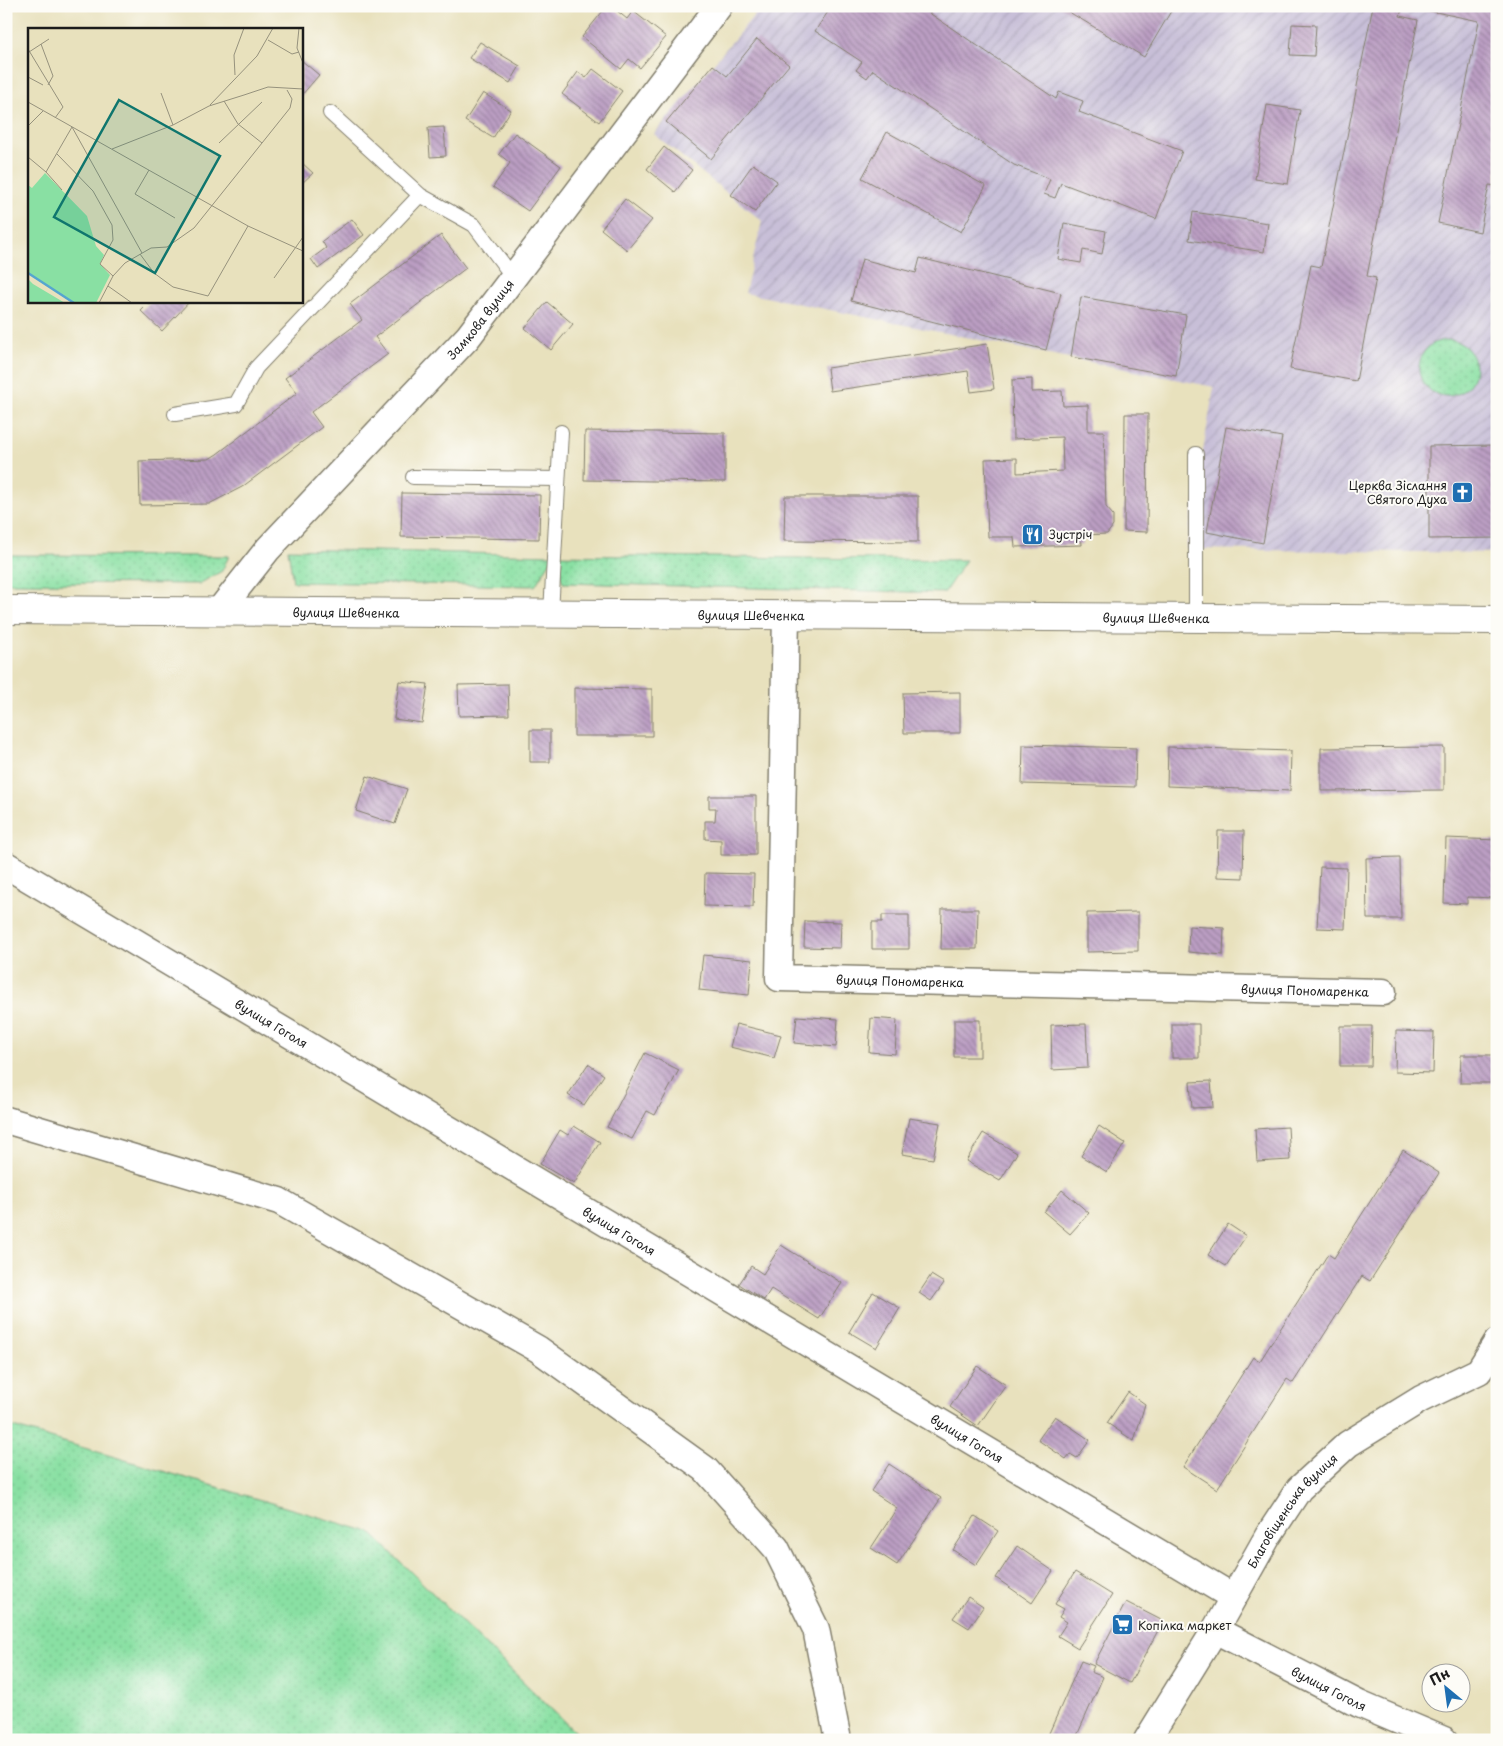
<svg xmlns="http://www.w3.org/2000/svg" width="1503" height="1746" viewBox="0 0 1503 1746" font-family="'Playpen Sans',sans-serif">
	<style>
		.industrial { fill: url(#industrial-furrows) }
		.green { fill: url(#green-dots); stroke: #527e60 }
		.building { fill: url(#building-back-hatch) }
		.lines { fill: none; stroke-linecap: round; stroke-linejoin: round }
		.service-casing { stroke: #827e6c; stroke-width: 16 }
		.minor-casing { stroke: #827e6c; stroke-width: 29 }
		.secondary-casing { stroke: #827e6c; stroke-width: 30 }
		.service { stroke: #fff; stroke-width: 14 }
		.minor { stroke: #fff; stroke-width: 26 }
		.secondary { stroke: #fff; stroke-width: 28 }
		.labels { text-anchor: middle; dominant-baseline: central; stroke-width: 4; stroke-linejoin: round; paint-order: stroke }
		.street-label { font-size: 12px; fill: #1c1c1c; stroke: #fdfcf7 }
		.poi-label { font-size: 12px; fill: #1c1c1c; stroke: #fdfcf7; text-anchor: start }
		.inset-river { fill: none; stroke: #55a6cf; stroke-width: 2.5 }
		.inset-road { fill: none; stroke: #96927d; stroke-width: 1 }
		.view { fill: #0f766e; fill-opacity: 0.15; stroke: #0f766e; stroke-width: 2.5 }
		.inset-edge { fill: none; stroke: #1c1c1c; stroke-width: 2.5 }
	</style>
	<defs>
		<pattern id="industrial-furrows" width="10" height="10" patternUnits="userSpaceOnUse" patternTransform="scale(1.25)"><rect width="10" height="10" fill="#c8bfd8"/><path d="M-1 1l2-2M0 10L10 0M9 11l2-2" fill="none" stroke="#aba4b9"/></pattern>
		<pattern id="green-dots" width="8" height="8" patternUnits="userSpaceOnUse" patternTransform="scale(1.25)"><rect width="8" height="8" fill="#89e0a3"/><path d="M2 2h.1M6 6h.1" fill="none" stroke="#76c08c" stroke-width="1.8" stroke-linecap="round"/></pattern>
		<pattern id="building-back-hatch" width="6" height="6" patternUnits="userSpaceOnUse" patternTransform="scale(1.25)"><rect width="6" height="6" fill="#bb9ec3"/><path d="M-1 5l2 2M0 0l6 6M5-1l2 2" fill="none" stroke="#97809e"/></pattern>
	</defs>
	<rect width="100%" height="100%" fill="#fdfcf7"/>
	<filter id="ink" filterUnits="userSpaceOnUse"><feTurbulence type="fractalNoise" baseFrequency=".02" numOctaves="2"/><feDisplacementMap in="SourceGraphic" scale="10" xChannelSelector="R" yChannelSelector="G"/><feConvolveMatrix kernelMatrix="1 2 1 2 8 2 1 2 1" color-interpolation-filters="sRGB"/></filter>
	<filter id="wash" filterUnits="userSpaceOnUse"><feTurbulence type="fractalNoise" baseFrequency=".0096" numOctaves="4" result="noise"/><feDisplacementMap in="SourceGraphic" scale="20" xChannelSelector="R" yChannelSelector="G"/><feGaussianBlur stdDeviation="1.12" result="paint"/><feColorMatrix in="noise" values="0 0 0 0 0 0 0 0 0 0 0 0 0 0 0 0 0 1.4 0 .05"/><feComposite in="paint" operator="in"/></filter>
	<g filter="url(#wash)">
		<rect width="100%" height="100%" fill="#e8e1bd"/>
		<path class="industrial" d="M762,6H1497V553L1186,549L1214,387L745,293L762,221L654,134Z"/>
		<path class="green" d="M1419 368a28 28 0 1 1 56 0a28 28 0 1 1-56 0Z
			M288,549L554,555L966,560L944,593L563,583L554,556L535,586L293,582Z
			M6,555L229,556L222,571L199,584L6,583Z
			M6,1425L370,1532L583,1740H6Z"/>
		<g id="blocks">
			<path class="building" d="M607,6H611L627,19L633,11L666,37L640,68L629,59L621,69L582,37Z
				M832,6H919L1056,99L1059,92L1083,101L1079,112L1182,151L1156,219L1061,183L1055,198L1044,194L1050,179L1014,165L873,70L867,78L856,70L862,62L815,31Z
				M1059,6H1174L1144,57Z
				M1373,6H1403L1400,16L1418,20L1367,276L1376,278L1356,381L1290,369L1311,265L1321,267Z
				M1406,6H1497V186L1489,185L1480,232L1438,223L1479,21Z
				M1292,24L1316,25L1314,56L1290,55Z
				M757,39L789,65L711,159L666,122L713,65L727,76Z
				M480,42L520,66L510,83L469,58Z
				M301,60L319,75L301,96Z
				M593,69L622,91L599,122L562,94L578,72L586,78Z
				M483,93L511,110L493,138L465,121Z
				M1267,105L1300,110L1288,184L1255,179Z
				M444,127L446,156L430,157L428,128Z
				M887,132L986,186L961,232L862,178Z
				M515,133L561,166L528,211L493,187L510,163L499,154Z
				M664,147L692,170L675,192L647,169Z
				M301,162L313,173L301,184Z
				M753,164L777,181L755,212L731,195Z
				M625,199L652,220L627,250L601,229Z
				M1193,212L1268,223L1264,252L1189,240Z
				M352,219L364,235L318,269L311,259L326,248L322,241Z
				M1064,223L1106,231L1102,254L1083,250L1081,263L1058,259Z
				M441,235L466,268L375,337L388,354L311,412L322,427L242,487L209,504L140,505L139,461L209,459L217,454L297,393L285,378L362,320L350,304Z
				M920,258L1061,293L1046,350L851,301L862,259L916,273Z
				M1081,297L1186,315L1176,376L1071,357Z
				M151,301H190L162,331L141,311Z
				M547,302L573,324L551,350L525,328Z
				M987,344L994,389L971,392L968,371L830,391L827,368Z
				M1032,379V392L1062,391L1063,406L1088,405V431H1104L1106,507L1113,515V526L1107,534L1081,535L1082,545L1015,547L1014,537H988L985,459L1017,458V473L1063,471L1062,437L1013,439L1012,380Z
				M1125,414H1148L1147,532L1124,531Z
				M1226,427L1282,437L1263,543L1207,532Z
				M585,431L725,433V482L584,480Z
				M1497,445V538L1429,539V446Z
				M402,493L540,495L539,539L401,537Z
				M785,496H918V542L784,541Z
				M399,681L428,684L422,723L394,719Z
				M508,684L509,715L459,716L458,685Z
				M574,688L652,689V736H574Z
				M960,692V733H904L903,693Z
				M530,730H550V762H530Z
				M1023,745L1136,748L1135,787L1022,784Z
				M1168,747L1291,751L1290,791L1167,786Z
				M1444,747V790L1321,791V748Z
				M367,776L407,789L395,824L356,811Z
				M709,796H756V855H721V840L705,839V821H715L716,808H709Z
				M1218,831H1244L1243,878L1217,877Z
				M1446,838L1497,840V898L1467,897V904L1444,903Z
				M1400,857L1401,919H1367L1366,858Z
				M1320,867L1347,868L1345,929L1317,928Z
				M705,873L754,874L753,907L704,906Z
				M942,909H978L977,949H941Z
				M1138,912V951L1087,952V913Z
				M882,915H909V949H872V922H882Z
				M805,921L841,922L840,948L804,947Z
				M1189,926L1224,928L1223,955L1188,952Z
				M703,955L752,960L749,995L699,990Z
				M797,1016L838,1019L836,1047L794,1043Z
				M871,1018L897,1020L895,1054L869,1052Z
				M954,1020H980V1057H954Z
				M736,1024L781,1035L774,1058L730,1047Z
				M1086,1024L1088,1068L1052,1070L1051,1025Z
				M1172,1024H1199V1058H1172Z
				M1340,1026H1372L1371,1066H1340Z
				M1396,1031L1434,1032L1433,1073L1395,1072Z
				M645,1053L679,1070L655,1115L647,1111L632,1139L607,1127Z
				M1461,1055H1497V1083H1460Z
				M588,1064L604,1075L584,1105L568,1095Z
				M1211,1081L1213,1107L1192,1108L1190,1082Z
				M909,1118L940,1123L933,1159L902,1154Z
				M574,1126L600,1142L574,1184L540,1164L560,1130L568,1135Z
				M1099,1126L1125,1143L1107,1172L1081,1156Z
				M1288,1127L1290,1160L1257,1162L1255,1129Z
				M983,1133L1017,1153L1000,1181L966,1161Z
				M1403,1150L1439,1173L1370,1281L1362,1276L1293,1383L1287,1379L1217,1489L1183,1467L1253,1357L1260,1361L1328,1254L1334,1258Z
				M1062,1190L1089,1213L1070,1234L1044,1212Z
				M1228,1224L1246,1236L1226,1266L1208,1255Z
				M781,1245L842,1283L819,1319L771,1289L764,1300L739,1284L751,1266L763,1274Z
				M931,1275L944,1283L931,1301L919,1293Z
				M873,1292L900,1308L876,1348L849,1332Z
				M977,1366L1006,1385L978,1426L950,1407Z
				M1128,1392L1145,1404L1134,1441L1107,1423Z
				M1055,1416L1090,1440L1077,1458L1070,1454L1066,1459L1038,1440Z
				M889,1464L941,1498L897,1565L871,1548L897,1508L871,1491Z
				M975,1516L998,1531L976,1565L953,1550Z
				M1017,1546L1053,1571L1032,1603L996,1578Z
				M1075,1572L1112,1595L1078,1648L1058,1636L1067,1622L1059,1617L1064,1609L1055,1604Z
				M968,1597L983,1607L969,1628L953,1618Z
				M1126,1602L1163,1621L1130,1683L1094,1664Z
				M1081,1661L1094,1666L1091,1672L1103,1677L1075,1740H1046Z"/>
		</g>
	</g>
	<g filter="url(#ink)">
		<use href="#blocks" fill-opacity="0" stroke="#827e6c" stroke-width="1"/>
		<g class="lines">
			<defs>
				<path id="service" d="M330,113L420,195
					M175,414L236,404L256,368L420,195L474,225L513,277
					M413,477L558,479
					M551,613L561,432
					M1196,617V454"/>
				<g id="minor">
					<path id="s1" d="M219,611L268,549L468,337L719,6"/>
					<path id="s2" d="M786,615L779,978L1383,992"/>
					<path id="s3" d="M6,865L1233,1597"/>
					<path d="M6,1120L279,1201L538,1349L705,1469L776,1548L816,1629L838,1740"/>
					<path id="s4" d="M1215,1630L1359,1704L1444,1740"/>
					<path id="s5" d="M1147,1740L1215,1630L1268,1536L1299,1489L1348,1444L1421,1399L1479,1371L1497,1342"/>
				</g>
				<g id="secondary">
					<path id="s6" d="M6,610L1497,620"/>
				</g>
			</defs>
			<use href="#service" class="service-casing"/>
			<use href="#minor" class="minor-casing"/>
			<use href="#secondary" class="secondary-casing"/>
			<use href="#service" class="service"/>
			<use href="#minor" class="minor"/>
			<use href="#secondary" class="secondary"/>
		</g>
	</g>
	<defs>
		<symbol id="church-square" viewBox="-11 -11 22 22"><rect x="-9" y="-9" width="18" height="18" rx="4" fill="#1f6fb2" stroke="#fdfcf7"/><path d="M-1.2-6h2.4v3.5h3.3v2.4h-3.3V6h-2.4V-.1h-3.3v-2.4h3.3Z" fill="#fff"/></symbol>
		<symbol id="restaurant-square" viewBox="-11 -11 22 22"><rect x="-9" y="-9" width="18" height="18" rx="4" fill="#1f6fb2" stroke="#fdfcf7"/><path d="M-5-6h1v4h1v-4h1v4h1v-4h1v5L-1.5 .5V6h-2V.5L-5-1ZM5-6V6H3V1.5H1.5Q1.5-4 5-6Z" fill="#fff"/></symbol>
		<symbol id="supermarket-square" viewBox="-11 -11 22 22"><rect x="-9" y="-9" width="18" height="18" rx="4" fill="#1f6fb2" stroke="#fdfcf7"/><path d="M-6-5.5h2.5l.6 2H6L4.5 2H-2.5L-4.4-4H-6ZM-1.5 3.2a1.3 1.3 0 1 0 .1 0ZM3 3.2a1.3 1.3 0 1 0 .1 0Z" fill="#fff"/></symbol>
	</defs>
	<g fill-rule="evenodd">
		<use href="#church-square" x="1450" y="480" width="25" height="25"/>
		<use href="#restaurant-square" x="1020" y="522" width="25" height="25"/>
		<use href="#supermarket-square" x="1110" y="1612" width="25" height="25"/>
	</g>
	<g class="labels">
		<g class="street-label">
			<text stroke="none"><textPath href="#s1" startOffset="392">Замкова вулиця</textPath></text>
			<text stroke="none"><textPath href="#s6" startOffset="340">вулиця Шевченка</textPath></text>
			<text stroke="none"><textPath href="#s6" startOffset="745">вулиця Шевченка</textPath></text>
			<text stroke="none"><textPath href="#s6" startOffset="1150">вулиця Шевченка</textPath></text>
			<text stroke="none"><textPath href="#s2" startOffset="484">вулиця Пономаренка</textPath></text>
			<text stroke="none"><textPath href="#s2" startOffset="889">вулиця Пономаренка</textPath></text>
			<text stroke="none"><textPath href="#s3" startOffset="309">вулиця Гоголя</textPath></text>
			<text stroke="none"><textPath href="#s3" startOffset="714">вулиця Гоголя</textPath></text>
			<text stroke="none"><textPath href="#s3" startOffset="1119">вулиця Гоголя</textPath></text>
			<text stroke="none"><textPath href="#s5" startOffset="272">Благовіщенська вулиця</textPath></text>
			<text stroke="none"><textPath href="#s4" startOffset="128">вулиця Гоголя</textPath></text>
		</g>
		<g class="poi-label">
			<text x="1447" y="485" text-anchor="end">Церква Зіслання<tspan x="1447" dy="14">Святого Духа</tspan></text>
			<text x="1049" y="534">Зустріч</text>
			<text x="1138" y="1625">Копілка маркет</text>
		</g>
	</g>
	<g transform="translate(28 28)">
		<rect width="275" height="275" fill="#e8e1bd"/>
		<path d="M17,145L59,188L68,218L76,227L72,236L82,247L68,275H46L0,245V157L4,160Z" fill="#89e0a3"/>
		<path d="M0,251L5,256L37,275H0Z" fill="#89e0a3"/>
		<path class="inset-river" d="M0,245L46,275"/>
		<path class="inset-road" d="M271,0L269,20L275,35M240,12L264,26L271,24M13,16L25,48L20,57M0,21L35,79L27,90M1,24L21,11M207,47L206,27L216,0M0,49L15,57M133,65L145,97M196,73L210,96L234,115M0,74L220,198L275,223M182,77L229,28L245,0M0,98L15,83M191,115L234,74M84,121L145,97L181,78L216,67L240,59L275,61M29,126L65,163L84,197L85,212L72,236L85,248M0,129L18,144L44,99L114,225M121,142L107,166L147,190M18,144L34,162M112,226L126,245L145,259L180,268L220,198M246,250L275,209M80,258L104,275M71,275L85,248L97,235L123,220L139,219L166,200L262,80L264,71L259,62"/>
		<path class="view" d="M91,72L192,128L127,245L26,189Z"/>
		<rect width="275" height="275" class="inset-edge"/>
	</g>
	<rect width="1503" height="1746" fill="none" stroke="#fdfcf7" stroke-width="25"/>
	<g transform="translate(1446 1688) rotate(331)"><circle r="24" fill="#fdfcf7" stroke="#a3a29f"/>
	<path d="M0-4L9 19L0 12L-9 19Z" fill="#1f6fb2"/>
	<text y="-8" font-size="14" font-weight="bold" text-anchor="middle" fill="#1c1c1c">Пн</text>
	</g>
</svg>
